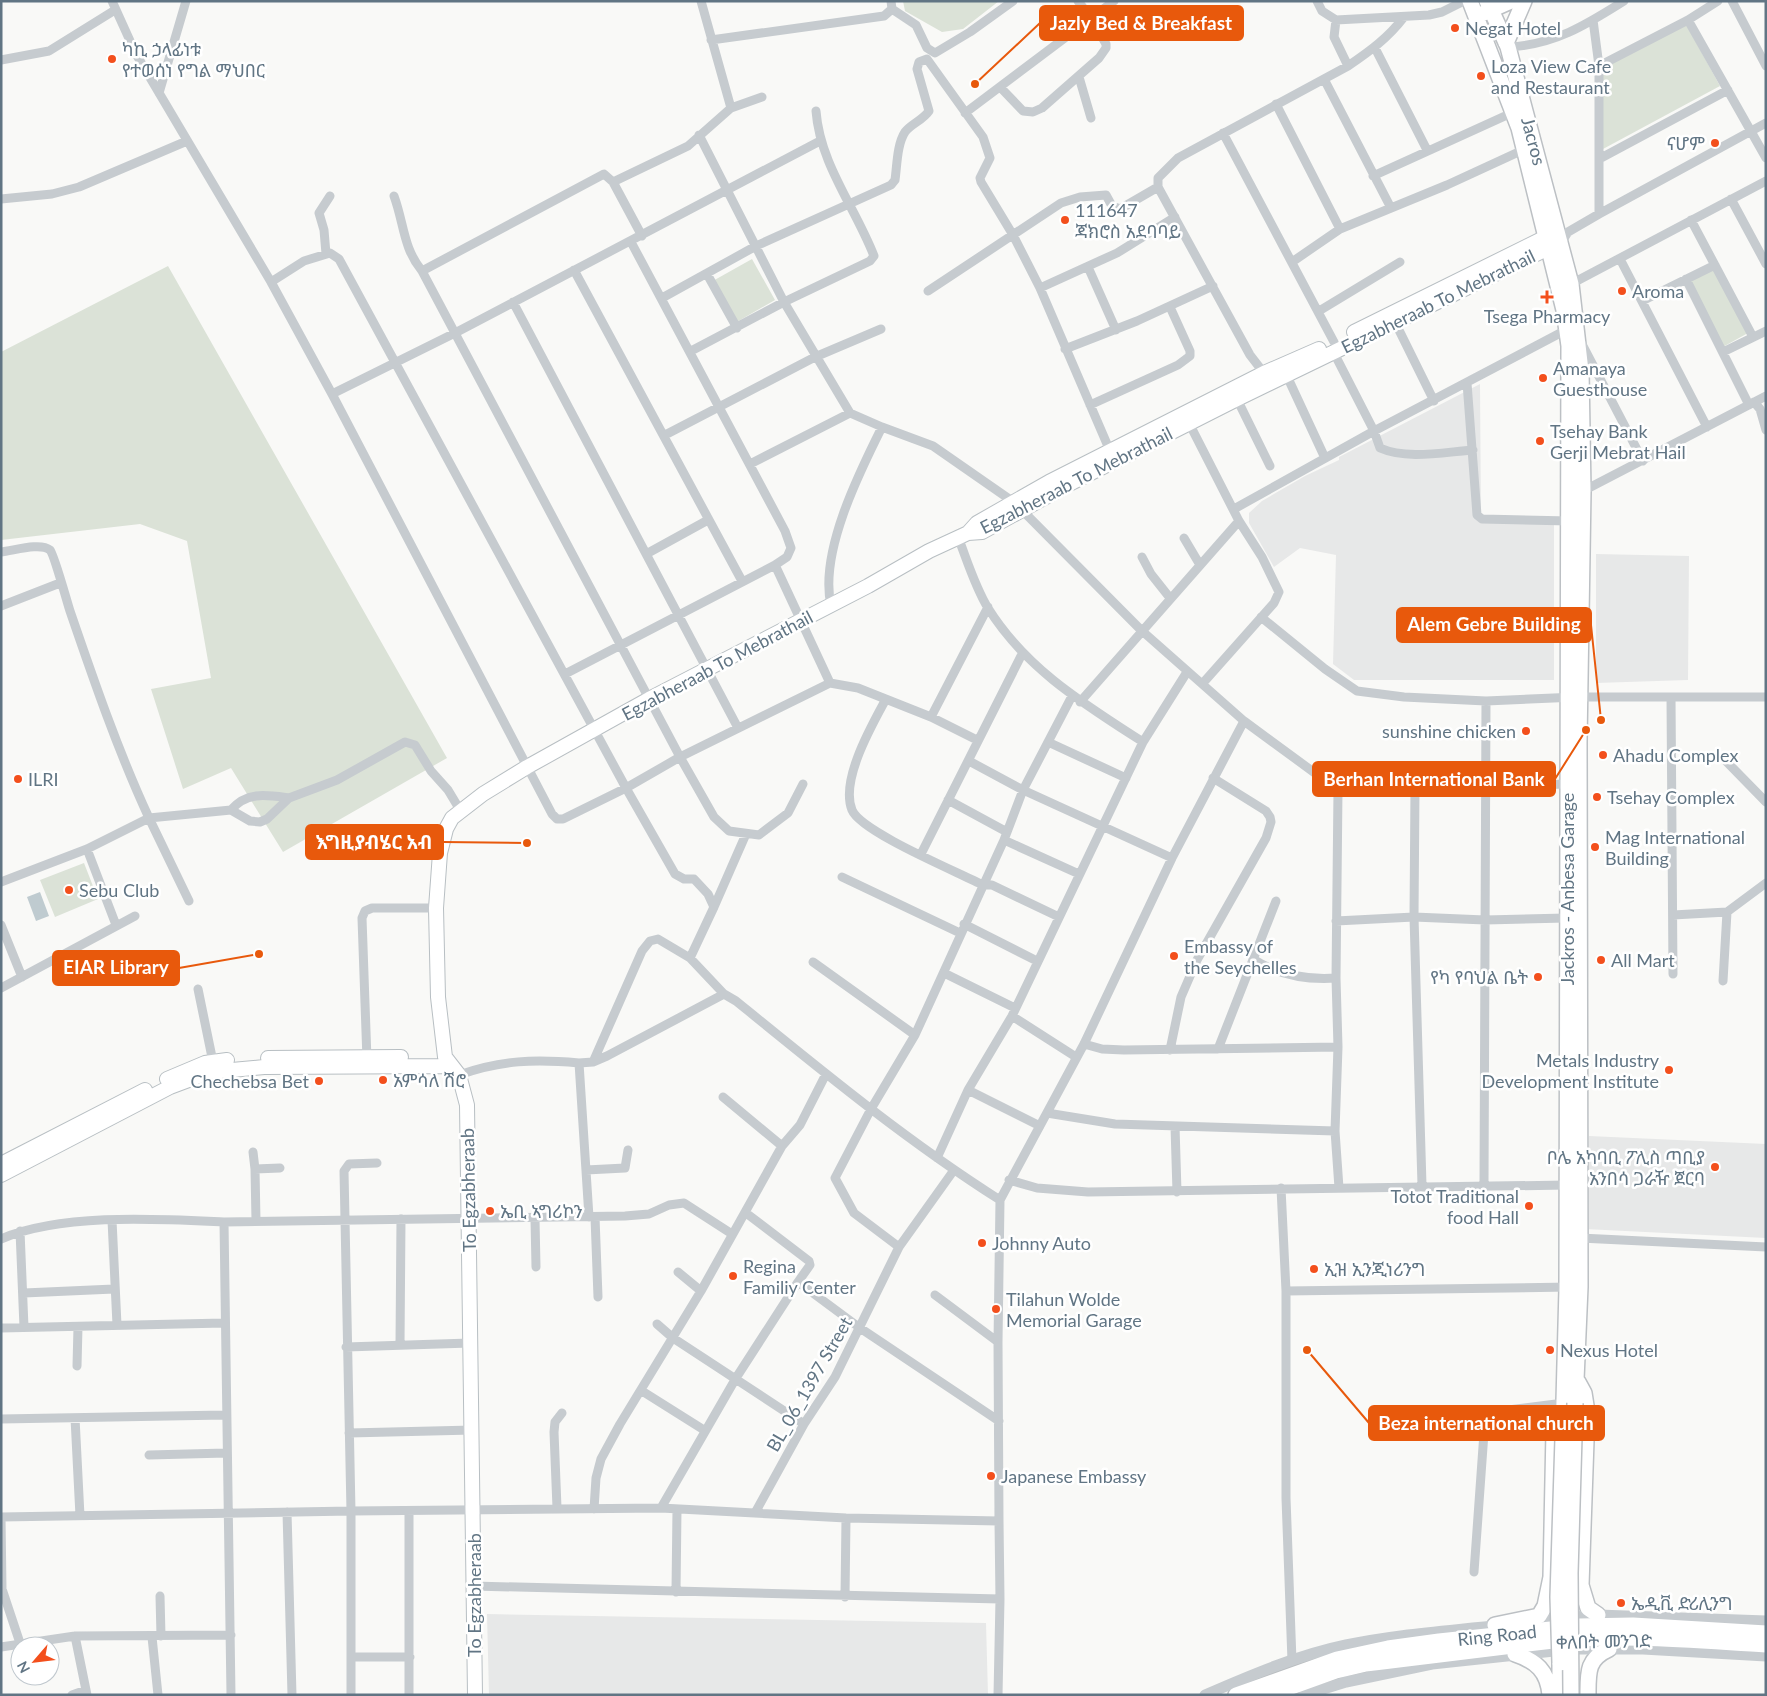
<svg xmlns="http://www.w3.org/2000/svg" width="1767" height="1696" viewBox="0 0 1767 1696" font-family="Lato,'Noto Sans Ethiopic',sans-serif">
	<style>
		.built { fill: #e7e8e8 }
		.green { fill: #dbe2d7 }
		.water { fill: #bfcbd0 }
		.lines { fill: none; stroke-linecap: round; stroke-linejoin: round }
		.secondary-casing { stroke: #b8bfc3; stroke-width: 16 }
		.primary-casing { stroke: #bcc0c4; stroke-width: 18 }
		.trunk-casing { stroke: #bbbfc2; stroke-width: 18 }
		.minor { stroke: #c6cbcf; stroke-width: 9 }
		.tertiary { stroke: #c6cbcf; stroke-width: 11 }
		.secondary { stroke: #fff; stroke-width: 14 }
		.primary { stroke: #fff; stroke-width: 15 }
		.trunk { stroke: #fff; stroke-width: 15 }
		.primary-bridge-casing { stroke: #bcc0c4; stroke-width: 18; stroke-linecap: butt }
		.primary-bridge { stroke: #fff; stroke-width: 15 }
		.poi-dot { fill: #f34f1c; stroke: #fff; stroke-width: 2 }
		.labels { text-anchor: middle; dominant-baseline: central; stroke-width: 5; stroke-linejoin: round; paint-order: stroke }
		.poi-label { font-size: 18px; fill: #617584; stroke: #fff; text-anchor: start }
		.street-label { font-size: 18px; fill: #617584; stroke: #fff }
		.leader { fill: none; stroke: #e8590c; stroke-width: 2 }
		.callout-dot { fill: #e8590c; stroke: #fff; stroke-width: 2 }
		.callout { fill: #e8590c; stroke: #e8590c; stroke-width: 2 }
		.callout-label { font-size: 19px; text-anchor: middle; font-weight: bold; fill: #fff }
	</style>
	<rect width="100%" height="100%" fill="#f9f9f7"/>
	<path class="built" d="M1480,384L1481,523H1554V680H1354L1333,664L1336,555L1300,548L1274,567L1249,523V513L1262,501L1305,476L1339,460V457Z
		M1596,554L1689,556L1688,680L1596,683Z
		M1589,1136L1766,1144V1238L1585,1229Z
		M487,1614L986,1623L988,1695H489Z"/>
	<path class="green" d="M903,1H999L963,29L942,32L905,11Z
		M1686,24L1720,86L1603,149L1600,70Z
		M752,259L775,300L735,323L711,282Z
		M168,266L447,758L283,852L231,768L183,789L151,689L211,678L187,541L140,524L1,540V352Z
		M1711,266L1748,333L1721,348L1684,281Z
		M84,863L98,899L55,917L40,880Z"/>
	<path class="water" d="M40,892L49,916L36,921L27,897Z"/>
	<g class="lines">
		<defs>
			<path id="secondary" d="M1354,332L1554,233
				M968,533L977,523L1049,482L1264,373L1319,349
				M268,1058L401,1057
				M167,1079L205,1063L227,1060
				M1,1164L145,1090
				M1,1175L170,1087L210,1072L264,1067L451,1066
				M475,1695L467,1105L459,1075L445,1057L438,997L436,908L440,853L446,829L452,818L483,794L527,767L649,699L868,586L929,551L968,533L982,532L1073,482L1237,399L1557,244"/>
			<path id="primary" d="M1470,1L1519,128L1564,310L1569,346L1567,1288L1563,1438
				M1487,1L1508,47L1571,284L1581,371L1583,491L1579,742L1580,1287L1575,1403
				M1484,13L1511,1
				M1506,43L1524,1
				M1578,1382L1584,1393L1587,1412L1581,1585L1588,1608L1598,1615
				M1495,1625L1539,1616L1545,1606L1551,1577L1554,1431L1558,1423
				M1515,1654C1536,1661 1548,1671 1550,1695
				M1560,1663V1695
				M1588,1695C1588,1672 1587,1659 1609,1649"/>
			<path id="trunk" d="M1236,1695L1337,1659L1388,1648L1439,1641L1579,1626L1633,1625L1766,1633
				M1269,1695L1336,1671L1366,1664L1553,1641C1623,1634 1696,1641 1766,1645"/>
		</defs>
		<use href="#secondary" class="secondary-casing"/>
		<use href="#primary" class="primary-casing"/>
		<use href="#trunk" class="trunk-casing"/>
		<path class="minor" d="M112,1L136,54L271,282L332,394L552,814L557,819H563L626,788L675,874L684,879H694L708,894L714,907L690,958
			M701,1L731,108
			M1317,1L1322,11L1336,20L1429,15L1442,12L1464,1
			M1732,1L1766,66
			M892,9L916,25L927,48L935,53L970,32L1013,1
			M1336,20L1334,37L1348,66
			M1593,20L1599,66V214
			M1688,20L1766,158
			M711,40L884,16L892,9L891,1
			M1508,47C1554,45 1586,25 1624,1
			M1375,48L1427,150
			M1,60L49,51L115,10
			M1599,66L1688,20L1718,1
			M1079,77L1091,118
			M1324,79L1391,208
			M1000,87L1023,111L1033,112L1042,108L1099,58L1106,48V44L1091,18L1078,1
			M159,93L186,1
			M1276,104L1340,229
			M965,113L1114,1
			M1223,133L1334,342
			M699,135L784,302L850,413L882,427L933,446L1015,503L1141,630L1244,721L1338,790L1567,784
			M1601,158L1728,90
			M1373,176L1516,111
			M613,182L688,146L731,108L762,97
			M394,196C404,223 403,248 422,271
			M1,199L52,194L79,187L187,141
			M1731,199L1766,264
			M1691,220L1753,337
			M1561,243L1568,232L1599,214L1766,123
			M326,254L324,230L319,213L330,196
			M1620,259L1707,427
			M1292,262L1340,229L1447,185L1525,149
			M1088,267L1116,330
			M574,270L742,581
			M707,274L737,328
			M1686,279L1749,405
			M271,282L304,261L330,253L339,259L626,788L680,757L422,271L604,174L613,182L642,236
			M1571,284L1766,181
			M1040,288L1117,253L1175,217
			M928,291L1061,203L1080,197L1106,195L1112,206L1120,209L1158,187
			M662,298L756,246L891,185L895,180C897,166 897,144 905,132C911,124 923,120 929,111L917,69L919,62L927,59L983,137L990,158L980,178L981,182L1013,235L1040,288L1110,451
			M1642,301L1715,265
			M513,302L738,728
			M1319,311L1400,262
			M1395,322L1434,401
			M1582,344L1643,461
			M1065,349L1137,321L1213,286
			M691,351L784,302L870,261L874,256C855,207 820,164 816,111
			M1333,351L1374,431L1380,448C1407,460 1444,452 1473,450
			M1723,352L1766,331
			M1286,374L1325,458
			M1267,377L1250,355L1158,187V178L1178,158L1348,66C1370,51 1388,38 1404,17
			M1467,383L1477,515L1482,519L1570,521
			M332,394L455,333L820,141
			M1237,399L1270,466
			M1754,402L1760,409L1766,430
			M1090,405L1178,365L1190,356V351L1170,307
			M1189,423L1239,521L1262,557L1279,592L1274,603L1203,683
			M665,435L815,357L881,329
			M750,464L850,413
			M1583,491L1766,396
			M1234,509L1374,431L1566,330
			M958,537C967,560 975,587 988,608C1026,669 1084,704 1143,742
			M1184,538L1200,565
			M1,552C13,551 40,542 50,550C54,554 67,602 70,611C94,681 118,751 149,818L87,849L1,882
			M648,553L708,520
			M1142,557L1151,574L1170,598
			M775,565L830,683
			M831,605C819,553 859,473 882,427
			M1,606L60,583
			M1261,617L1325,669L1357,691L1404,697L1486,701L1577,697H1766
			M565,674L775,565L787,557L791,548L785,531L631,242
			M1671,697L1673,974
			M886,699C872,725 840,780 852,810C861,832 958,872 983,885H992L1059,917
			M1080,702L1239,521
			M931,717L988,607
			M1048,742L1126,778
			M1722,757L1766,802
			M969,761L1023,790L1172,858
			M803,784L788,813L759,835L729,831L714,817L680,757L830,683L858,688L931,717L977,740
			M1415,788L1414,917L1422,1185
			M1338,790L1336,978L1338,1047L1335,1131L1339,1188
			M948,800L1007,832
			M231,810C247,791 267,795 289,798
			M1004,840L1079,874
			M87,849L116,925
			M921,854L1022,654
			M842,877L960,933
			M189,901L149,818L231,810L250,821L260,822L267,819L289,798L337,780L405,742L415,745L431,771L448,790L460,810
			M714,907L746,834
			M1673,915L1727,912L1766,883
			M1336,921L1414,917L1485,920L1566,918
			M964,924L1037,961
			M1,925L22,977
			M1253,959C1278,975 1306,980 1336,978
			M813,962L915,1035L871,1109L835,1178L854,1213L899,1247
			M944,973L1015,1008
			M1723,981L1727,912
			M1,988L135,916
			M198,989L213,1062
			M1012,1016L1076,1057
			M915,1035L1004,840L1023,790L1072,696
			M1084,1044L1102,1049L1124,1050L1338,1047
			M1218,1049L1276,901
			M1170,1050L1181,997L1197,960L1266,838L1271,822L1270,817L1266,811L1213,778
			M367,1060L362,918L365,911L372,908H436
			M593,1062L642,951L650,941L658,939L690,958L724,994
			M579,1063L593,1062L607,1056L724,994L736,1001C822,1071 907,1141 1000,1200
			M459,1075C501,1060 535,1059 579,1063L589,1217
			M968,1090L1040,1126
			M723,1097L782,1146
			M1047,1113L1115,1124L1335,1131
			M1175,1126L1177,1192
			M253,1152L255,1169
			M937,1158L968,1090L1012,1016L1143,742L1187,672
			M377,1163L349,1164L344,1171L351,1511L661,1508L846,1518L999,1521L998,1342L1000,1200L1084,1044L1172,858L1244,721
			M586,1170L625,1168L628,1150
			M1009,1180L1037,1188L1088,1192L1567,1185
			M1484,1184L1486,701
			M1281,1188L1286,1291V1498L1292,1661
			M746,1213L809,1261L810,1265L798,1282
			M595,1217L598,1297
			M535,1219L536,1267
			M112,1220L117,1325
			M256,1221L255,1169L280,1168
			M20,1231L24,1327
			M1580,1238L1766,1247
			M1,1239C62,1213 158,1219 224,1222
			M678,1272L701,1291
			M1286,1291L1571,1287
			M24,1293L114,1289
			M935,1295L998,1342
			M657,1324L673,1338L804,1424
			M1,1328L224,1323
			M400,1344L401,1219
			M346,1347L470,1343
			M77,1366L78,1327
			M642,1391L704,1430
			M75,1418L80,1516
			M1,1419L225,1415
			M349,1433L473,1430
			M149,1455L226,1453
			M557,1508L554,1432L555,1422L562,1413
			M661,1508L736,1378L798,1282L860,1328L999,1421
			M594,1509L596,1478L601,1459L620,1424L701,1291L782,1146L800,1125L826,1074
			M409,1511V1695
			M287,1512L292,1695
			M755,1513L804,1424L835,1377L899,1247L954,1170
			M1474,1572L1485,1419L1492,1412L1564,1403
			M473,1586L1000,1599L999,1521
			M676,1592L677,1509
			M160,1596L161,1636
			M845,1597L846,1518
			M152,1637L158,1695
			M20,1643L2,1589L1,1517L351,1511V1695
			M1,1647L75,1636
			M351,1657H410
			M72,1695L86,1690
			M87,1695L75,1636L231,1635
			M231,1695L224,1222L625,1216L649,1214L669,1205L684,1203L732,1234
			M998,1695L1000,1599"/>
		<path class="tertiary" d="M1530,1621L1598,1615L1766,1621
			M1205,1695C1251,1675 1298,1655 1346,1645C1398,1634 1450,1631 1502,1625
			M1304,1695L1346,1682L1432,1664L1573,1649H1643L1766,1656"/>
		<use href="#secondary" class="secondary"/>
		<use href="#primary" class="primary"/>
		<use href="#trunk" class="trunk"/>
		<defs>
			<path id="primary-bridge" d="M1560,1663L1558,1597L1563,1438
				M1571,1695L1570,1573L1575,1403"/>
		</defs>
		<use href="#primary-bridge" class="primary-bridge-casing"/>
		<use href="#primary-bridge" class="primary-bridge"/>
	</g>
	<g class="poi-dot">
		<circle cx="1455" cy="28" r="5"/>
		<circle cx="112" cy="59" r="5"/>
		<circle cx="1481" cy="76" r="5"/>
		<circle cx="1715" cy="143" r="5"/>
		<circle cx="1065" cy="220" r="5"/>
		<circle cx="1622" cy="291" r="5"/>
		<path d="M1544.5 289.5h5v5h5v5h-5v5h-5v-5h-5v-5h5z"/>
		<circle cx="1543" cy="378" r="5"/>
		<circle cx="1540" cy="441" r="5"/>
		<circle cx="1526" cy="731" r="5"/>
		<circle cx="1603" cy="755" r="5"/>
		<circle cx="18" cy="779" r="5"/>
		<circle cx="1597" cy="797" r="5"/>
		<circle cx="1595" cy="847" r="5"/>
		<circle cx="69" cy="890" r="5"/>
		<circle cx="1174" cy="956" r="5"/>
		<circle cx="1601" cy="960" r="5"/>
		<circle cx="1538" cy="977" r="5"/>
		<circle cx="1669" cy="1070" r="5"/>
		<circle cx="383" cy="1080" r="5"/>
		<circle cx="319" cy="1081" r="5"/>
		<circle cx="1715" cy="1167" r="5"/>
		<circle cx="1529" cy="1206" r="5"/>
		<circle cx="490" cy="1211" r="5"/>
		<circle cx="982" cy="1243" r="5"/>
		<circle cx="1314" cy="1269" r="5"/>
		<circle cx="733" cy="1276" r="5"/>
		<circle cx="996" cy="1309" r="5"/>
		<circle cx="1550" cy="1350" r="5"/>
		<circle cx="991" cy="1476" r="5"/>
		<circle cx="1621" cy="1603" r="5"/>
	</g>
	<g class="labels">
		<g class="poi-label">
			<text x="1465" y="28">Negat Hotel</text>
			<text x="122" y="49">ካኪ ኃላፊነቱ<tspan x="122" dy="21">የተወሰነ የግል ማህበር</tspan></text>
			<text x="1491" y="66">Loza View Cafe<tspan x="1491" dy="21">and Restaurant</tspan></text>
			<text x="1705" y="143" text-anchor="end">ናሆም</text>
			<text x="1075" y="210">111647<tspan x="1075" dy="21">ጃክሮስ አደባባይ</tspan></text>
			<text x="1632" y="291">Aroma</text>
			<text x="1547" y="316" text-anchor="middle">Tsega Pharmacy</text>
			<text x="1553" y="368">Amanaya<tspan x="1553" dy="21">Guesthouse</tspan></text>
			<text x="1550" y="431">Tsehay Bank<tspan x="1550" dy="21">Gerji Mebrat Hail</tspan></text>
			<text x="1516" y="731" text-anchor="end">sunshine chicken</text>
			<text x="1613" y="755">Ahadu Complex</text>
			<text x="28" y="779">ILRI</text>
			<text x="1607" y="797">Tsehay Complex</text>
			<text x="1605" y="837">Mag International<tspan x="1605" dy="21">Building</tspan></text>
			<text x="79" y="890">Sebu Club</text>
			<text x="1184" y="946">Embassy of<tspan x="1184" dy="21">the Seychelles</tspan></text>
			<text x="1611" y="960">All Mart</text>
			<text x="1528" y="977" text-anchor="end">የካ የባህል ቤት</text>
			<text x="1659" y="1060" text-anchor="end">Metals Industry<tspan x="1659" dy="21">Development Institute</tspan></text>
			<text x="393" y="1080">አምሳለ ሽሮ</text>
			<text x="309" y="1081" text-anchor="end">Chechebsa Bet</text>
			<text x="1705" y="1157" text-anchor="end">ቦሌ አካባቢ ፖሊስ ጣቢያ<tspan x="1705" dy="21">አንበሳ ጋራዥ ጀርባ</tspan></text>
			<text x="1519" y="1196" text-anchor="end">Totot Traditional<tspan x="1519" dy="21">food Hall</tspan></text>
			<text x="500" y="1211">ኤቢ ኣግሪኮን</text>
			<text x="992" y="1243">Johnny Auto</text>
			<text x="743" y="1266">Regina<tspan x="743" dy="21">Familiy Center</tspan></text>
			<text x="1324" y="1269">ኢዝ ኢንጂነሪንግ</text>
			<text x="1006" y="1299">Tilahun Wolde<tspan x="1006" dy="21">Memorial Garage</tspan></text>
			<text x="1560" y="1350">Nexus Hotel</text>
			<text x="1001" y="1476">Japanese Embassy</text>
			<text x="1631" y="1603">ኤዲቪ ድሪሊንግ</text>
		</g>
		<g class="street-label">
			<text transform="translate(1534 141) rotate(75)">Jacros</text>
			<text transform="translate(1438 301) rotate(-26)">Egzabheraab To Mebrathail</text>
			<text transform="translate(1076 480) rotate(-27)">Egzabheraab To Mebrathail</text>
			<text transform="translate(717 665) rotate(-28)">Egzabheraab To Mebrathail</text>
			<text transform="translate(1567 889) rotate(-90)">Jackros - Anbesa Garage</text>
			<text transform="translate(468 1190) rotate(-91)">To Egzabheraab</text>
			<text transform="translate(809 1384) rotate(-60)">BL_06_1397 Street</text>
			<text transform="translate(474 1595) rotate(-90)">To Egzabheraab</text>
			<text transform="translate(1497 1635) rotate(-6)">Ring Road</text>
			<text transform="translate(1604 1641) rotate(-1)">ቀለበት መንገድ</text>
		</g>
	</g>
	<path class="leader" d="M975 84L1040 23M1601 720L1591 625M1586 730L1555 779M527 843L443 842M259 954L179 968M1307 1350L1369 1423"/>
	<g class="callout-dot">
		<circle cx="975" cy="84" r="5"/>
		<circle cx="1601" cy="720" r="5"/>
		<circle cx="1586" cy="730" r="5"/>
		<circle cx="527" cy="843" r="5"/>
		<circle cx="259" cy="954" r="5"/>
		<circle cx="1307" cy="1350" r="5"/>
	</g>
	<g class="callout">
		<rect x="1040" y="6" width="203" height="34" rx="5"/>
		<rect x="1397" y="608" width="194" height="34" rx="5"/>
		<rect x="1313" y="762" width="242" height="34" rx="5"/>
		<rect x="306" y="825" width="137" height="34" rx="5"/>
		<rect x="53" y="951" width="126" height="34" rx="5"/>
		<rect x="1369" y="1406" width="235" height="34" rx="5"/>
	</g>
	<g class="callout-label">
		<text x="1141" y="30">Jazly Bed &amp; Breakfast</text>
		<text x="1494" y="631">Alem Gebre Building</text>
		<text x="1434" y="786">Berhan International Bank</text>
		<text x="374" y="849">እግዚያብሄር አብ</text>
		<text x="116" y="974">EIAR Library</text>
		<text x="1486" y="1430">Beza international church</text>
	</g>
	<rect width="1767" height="1696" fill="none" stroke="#617584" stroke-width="5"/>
	<g transform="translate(35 1661) rotate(242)"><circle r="24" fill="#ffffff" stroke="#c0c8ce"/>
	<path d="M0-4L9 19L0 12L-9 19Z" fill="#f34f1c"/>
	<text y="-8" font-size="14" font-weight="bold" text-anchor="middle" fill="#617584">N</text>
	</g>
</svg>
